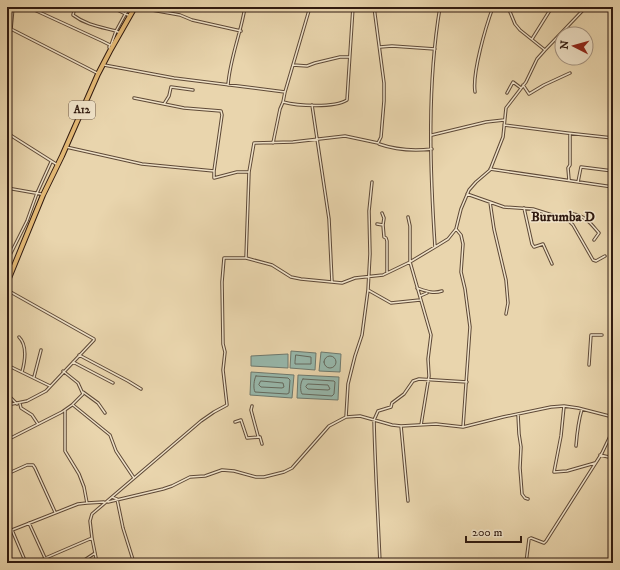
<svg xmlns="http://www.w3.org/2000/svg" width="620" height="570" viewBox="0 0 620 570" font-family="'IM FELL DW Pica',serif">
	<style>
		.water { fill: #97b8ac; stroke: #6e796e }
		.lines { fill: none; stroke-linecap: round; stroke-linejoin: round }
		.shore { stroke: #64695e; stroke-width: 1 }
		.street-casing { stroke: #5e4937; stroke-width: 3.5 }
		.highway-casing { stroke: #301a10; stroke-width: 6 }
		.street { stroke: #f1e4ca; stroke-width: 1.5 }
		.highway { stroke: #e4ba76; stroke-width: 4 }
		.labels { text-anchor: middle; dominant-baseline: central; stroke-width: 3; stroke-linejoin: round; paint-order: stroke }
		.shield { fill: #f1e4ca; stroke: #6a5748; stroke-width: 1 }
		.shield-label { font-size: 11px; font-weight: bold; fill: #301a10 }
		.quarter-label { font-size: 14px; font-weight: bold; fill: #301a10; stroke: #f1e4ca }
	</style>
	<rect width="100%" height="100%" fill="#e9d5ad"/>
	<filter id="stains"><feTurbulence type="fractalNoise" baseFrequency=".005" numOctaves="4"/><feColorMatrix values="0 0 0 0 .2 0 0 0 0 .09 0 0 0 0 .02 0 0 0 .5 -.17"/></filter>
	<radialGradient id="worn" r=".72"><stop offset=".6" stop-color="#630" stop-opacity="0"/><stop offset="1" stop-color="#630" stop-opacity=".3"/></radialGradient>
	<path class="water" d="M291,351L316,353L315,370L290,368Z
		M321,352L341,354L340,372L319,371Z
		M288,354V368L251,366V356Z
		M251,372L294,375L292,398L250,395Z
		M298,375L339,377L338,400L297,398Z"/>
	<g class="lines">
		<path class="shore" d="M296,355L311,357V364H295V362Z
			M324 362a6 6 0 1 1 12 0a6 6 0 1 1-12 0Z
			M256,376L288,378L290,380L289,393L287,394L255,392C253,388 254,379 256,376Z
			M303,379L334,381L335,382L334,394L332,396L302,394C300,391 300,382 303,379Z
			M261,381L283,383L284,387L282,388L261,387L259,385Z
			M308,384L328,385L330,389L328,390L308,389L306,387Z"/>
		<defs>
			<path id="street" d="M13,7L11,29L97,73
				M28,7L102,41L110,45L109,47L110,50
				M75,7L73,15C86,25 101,27 116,31L120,33
				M111,7L130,16
				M135,7L180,15L192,20L241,31
				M532,39L552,7
				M111,45L116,31L129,7
				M380,47L392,46L435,49
				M545,50L586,7
				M104,65L174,78L285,92L310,7
				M293,65L307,66L315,63L340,57H349
				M228,85C230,58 241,33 245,7
				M523,85L529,94L544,85L570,73
				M475,92C472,73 486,26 493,7
				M507,93L513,82L521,88
				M134,98L184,108L221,111L222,115L214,171V178L237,172H248
				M283,102L285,92
				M164,104L169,96L171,87L193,90
				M312,105L329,219L332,282
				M504,125L567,133L613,138
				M7,133L56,164
				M432,135L486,122L504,120
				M273,143L280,109L283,102C297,106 335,108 347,100L353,7L374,9
				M379,144C396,150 414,151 432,149
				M66,147L142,164L214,171
				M490,169L613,187
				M569,180L568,168L570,165V134
				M578,182L581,167L613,171
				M7,188L41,194
				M467,194L504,207L533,209L568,220L573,225L593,260L596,261L605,256
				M490,202L494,229L506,280L508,303L506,314
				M524,208L532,244L534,247L543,244L552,264
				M382,213L384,218L383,225
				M408,217L410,226V262L431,335L428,359L429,376L421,425
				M571,223L573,214C586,216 591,224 599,233L594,240
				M377,224L383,225L384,237L386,238L387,241V273
				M456,229L461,235L463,244L461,272L465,289L470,327L463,427
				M435,247C430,169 427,85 440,7
				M246,258L249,172L254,143L293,142L345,136L378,143L381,137L384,101V83L374,7
				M7,261L27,221L37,193L51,162
				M7,262L13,267
				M417,288C426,291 433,294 442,291
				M7,290L94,339V340L46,391L27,401L7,405
				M368,290L391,303L420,300
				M420,296L427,293
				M19,337C28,346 25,361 22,372
				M79,355L128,381L141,389
				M73,362L113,383
				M7,365L50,386
				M589,365L591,335H602
				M34,377L41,350
				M83,392L98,403L105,413
				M7,394L17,404
				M20,404L21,408L32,415L38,424
				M73,405L110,435L116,451L134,478
				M252,406L251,410L258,436
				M564,406L561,436L554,472L567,471L595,463
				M65,410V451L79,474L84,487L87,503
				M518,414L519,434L521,447L520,468L522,494L525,498L528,499
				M346,417L348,384L355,356L362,335L368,290L370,254L369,211L372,182
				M235,422L241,420L247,438L260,437L262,444
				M401,426L408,501
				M7,440L62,412L72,405L83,394L78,383L63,371
				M576,446C577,433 578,422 582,409
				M600,455L613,458
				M7,474L27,465H33L35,468L55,512
				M112,497L117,499L123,528L134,563
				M108,502L163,489L172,486L190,477L205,476L222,470L234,471L256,477H264L284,472L292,468L329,426L346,417L360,416L392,425L401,426L436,424L463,427L503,417L551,407L564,406L578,408L613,417
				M29,523L45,558
				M12,530L26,563
				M7,532L78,504L87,503L104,502
				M92,538L97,563
				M34,563L92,538L90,521L92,514L201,421L214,412L227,405L223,370L225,352L223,344L222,282L224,258H246L272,265L291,277L301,279L342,283L355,278L383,275L410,262L435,247L448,239L456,229L461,209L469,190L476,182L490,170L503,137L506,108L526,82L537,59L545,50L520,30L515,24L508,7
				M80,563L95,553
				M380,563C378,515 375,467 374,420L378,411L391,407L392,403L404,394L413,381L419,379L467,382
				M526,563L529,539L531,538L544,543L546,541L602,453L613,430"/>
			<path id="highway" d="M7,283L43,195L62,156L98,74L110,51L135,7"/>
		</defs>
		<use href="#street" class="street-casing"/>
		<use href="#highway" class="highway-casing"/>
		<use href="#street" class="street"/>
		<use href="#highway" class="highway"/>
	</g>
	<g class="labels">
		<rect class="shield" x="69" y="101" width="26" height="18" rx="3"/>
		<g class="shield-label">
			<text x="82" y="110">A12</text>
		</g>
		<g class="quarter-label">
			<text x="563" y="217">Burumba D</text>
		</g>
	</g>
	<rect width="620" height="570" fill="none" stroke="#e9d5ad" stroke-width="24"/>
	<rect x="8" y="8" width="604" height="554" fill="none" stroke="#301a10" stroke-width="2"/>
	<rect x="12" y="12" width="596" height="546" fill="none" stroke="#301a10"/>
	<g transform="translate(574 46) rotate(276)"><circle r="19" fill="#f1e4ca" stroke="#a49380"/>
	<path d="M0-3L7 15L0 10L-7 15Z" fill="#8f2418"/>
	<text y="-6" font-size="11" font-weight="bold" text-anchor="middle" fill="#301a10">N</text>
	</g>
	<path d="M466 536v6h55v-6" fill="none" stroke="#301a10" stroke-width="2"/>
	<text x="472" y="536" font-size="12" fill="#301a10" stroke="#f1e4ca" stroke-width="3" paint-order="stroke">200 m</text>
	<rect width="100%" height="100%" filter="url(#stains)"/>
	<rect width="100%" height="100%" fill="url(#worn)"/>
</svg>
